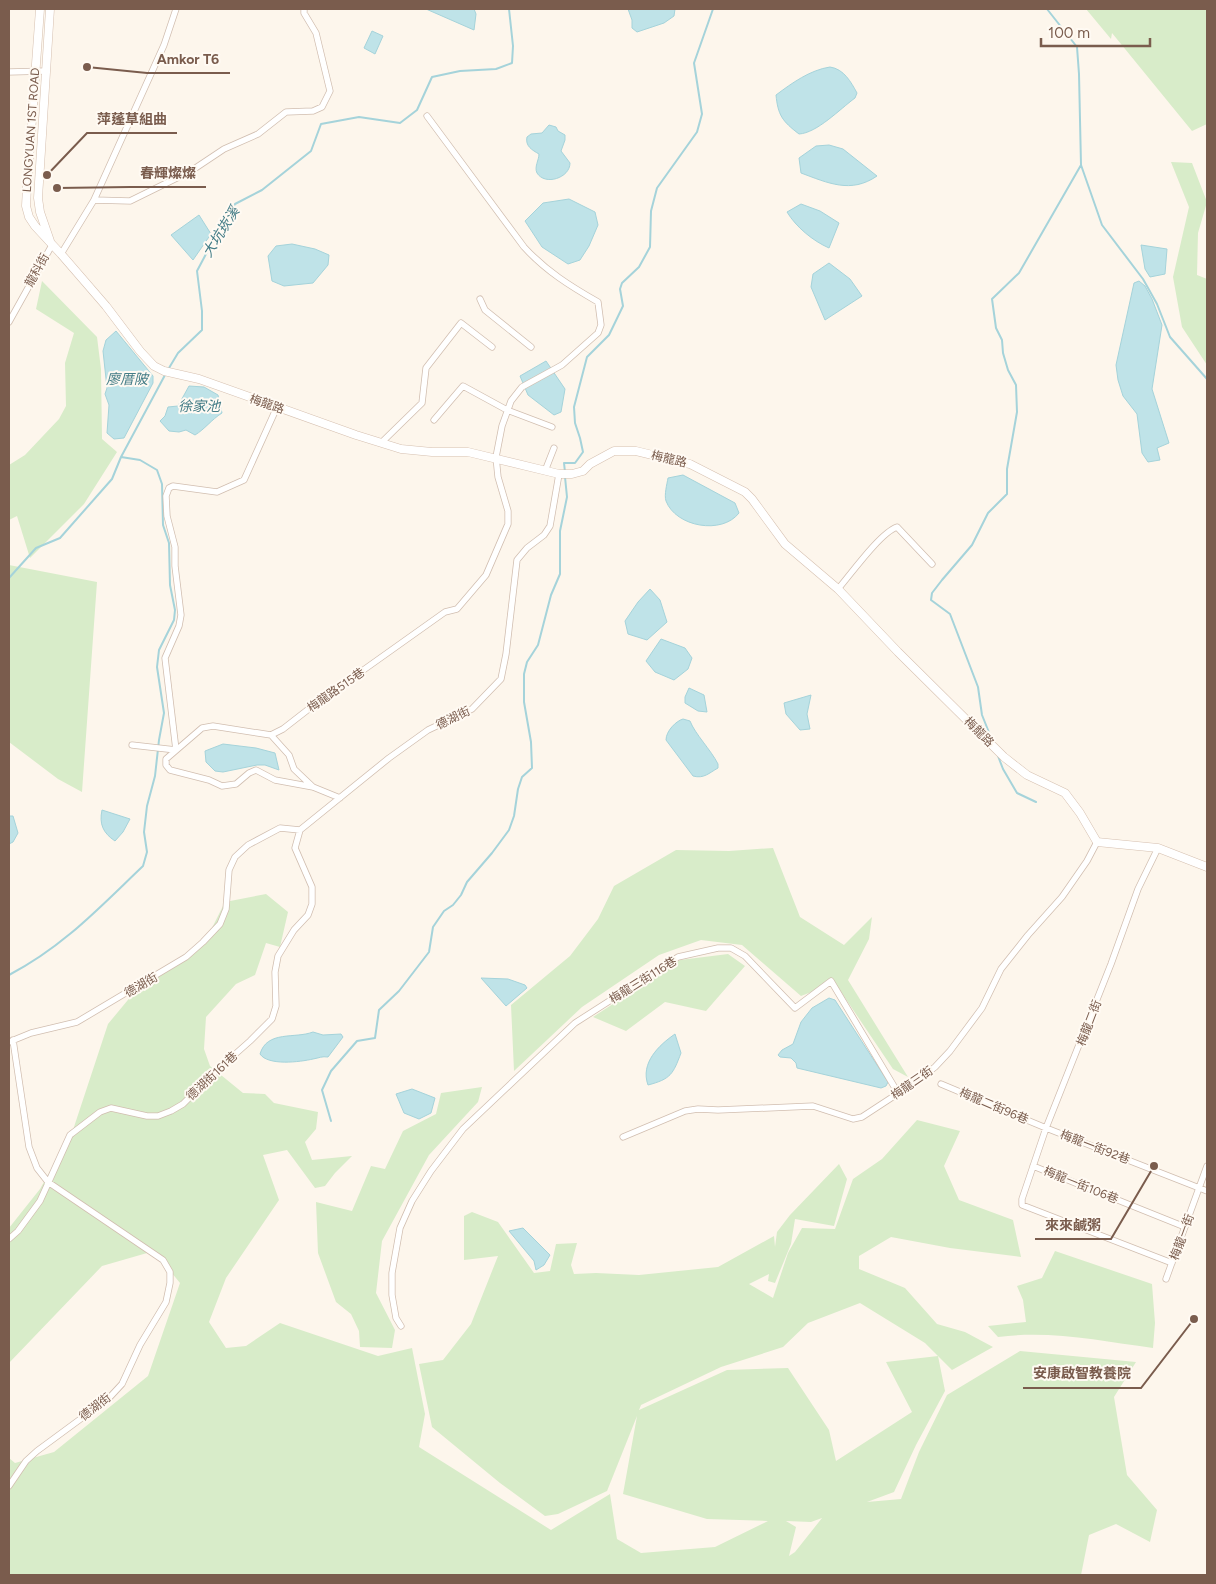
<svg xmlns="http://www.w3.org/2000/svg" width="1216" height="1584" viewBox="0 0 1216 1584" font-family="Figtree,'Noto Sans TC',sans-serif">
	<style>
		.green { fill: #d8ecc9; fill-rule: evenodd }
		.water { fill: #bfe3e8; stroke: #a5d3da }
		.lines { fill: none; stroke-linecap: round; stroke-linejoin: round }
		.stream { stroke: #a5d3da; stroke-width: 2 }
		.street-casing { stroke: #d1beb0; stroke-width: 7 }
		.secondary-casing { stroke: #d6c0b0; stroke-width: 9 }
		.street { stroke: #fff; stroke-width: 5.5 }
		.secondary { stroke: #fff; stroke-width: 8 }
		.labels { text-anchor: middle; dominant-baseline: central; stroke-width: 4; stroke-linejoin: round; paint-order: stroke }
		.street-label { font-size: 12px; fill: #7a5c4d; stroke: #fffaf3 }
		.water-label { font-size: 14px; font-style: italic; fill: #437c86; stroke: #fffaf3 }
		.leader { fill: none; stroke: #7a5c4d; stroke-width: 2 }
		.callout-dot { fill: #7a5c4d; stroke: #fffaf3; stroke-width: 2 }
		.callout-label { font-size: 14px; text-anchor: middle; font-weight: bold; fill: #7a5c4d; stroke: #fffaf3; stroke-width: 4; stroke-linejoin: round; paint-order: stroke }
	</style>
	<rect width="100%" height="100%" fill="#fdf6ec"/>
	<path class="green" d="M1086,9H1207V124L1192,131L1112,33L1111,39Z
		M1171,162L1192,163L1207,202L1198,233L1197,275L1207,279V365L1182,327L1173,277L1189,207Z
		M42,281L97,337L101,369L102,439L117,452L84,504L30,558L17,516L9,520V465L25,455L59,419L66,406L65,363L74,333L36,309Z
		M9,565L97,582L82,792L58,779L9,742Z
		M773,848L800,917L844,945L872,917L869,939L848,980L908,1077L893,1069L835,983L801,996L742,945L701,940L659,955L582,1007L514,1071L511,1005L570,956L598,919L614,886L676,850L729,851Z
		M266,894L288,912L280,947L266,943L255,975L236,984L206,1017L204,1049L210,1066L243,1093L265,1094L274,1103L318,1112L316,1129L305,1142L312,1160L352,1156L335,1173L325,1186L315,1188L287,1150L263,1155L279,1200L226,1278L209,1322L226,1348L246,1346L280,1323L378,1356L412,1348L425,1414L419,1447L551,1530L610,1494L617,1539L641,1553L715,1547L768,1521L707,1519L623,1494L637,1416L607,1491L558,1514L545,1516L500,1483L432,1427L419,1364L443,1360L471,1324L498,1256L464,1260V1216L472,1212L498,1222L534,1273L550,1271L556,1244L577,1243L571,1265L574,1274L596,1273L639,1275L718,1267L774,1236L775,1247L777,1232L790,1215L839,1164L847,1179L834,1226L795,1219L791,1244L775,1283L768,1281L769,1274L749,1284L773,1298L788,1253L802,1228L835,1229L853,1179L882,1159L917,1120L960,1131L944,1166L959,1200L1013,1220L1021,1257L950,1248L891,1237L859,1256V1269L905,1288L937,1324L965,1332L993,1347L952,1370L938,1356L945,1391L916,1445L894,1492L867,1502L901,1499L919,1452L947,1395L1020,1351L1136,1362L1114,1397L1127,1475L1157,1510L1150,1542L1116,1524L1089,1535L1081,1575H9V1458L15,1463L54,1452L148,1376L180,1283L154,1251L102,1266L9,1363V1228L40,1189L72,1133L108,1024L132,995L206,940L225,902ZM860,1303L925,1343L938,1356L886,1362L912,1412L836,1461L829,1430L788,1368L727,1370L639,1410L641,1405L721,1367L783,1347L808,1323ZM822,1518L795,1552L789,1556L796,1527L786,1521L811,1522Z
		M728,954L745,966L706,1011L665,1002L626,1031L593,1017L680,960Z
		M482,1087L478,1102L429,1155L382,1241L376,1293L395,1330L392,1348L360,1347L359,1331L351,1314L336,1302L318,1253L316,1202L352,1211L371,1166L385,1169L403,1131L436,1114L441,1093Z
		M1055,1251L1152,1284L1155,1323L1153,1348C1101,1341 1050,1330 998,1337L988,1326L1026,1322L1023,1300L1017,1286L1042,1278Z"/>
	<path class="water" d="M426,9H474L476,14L474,30Z
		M628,9H675L674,16L664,23L637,32L632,28V20Z
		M372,31L383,36L375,54L364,48Z
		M830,67C844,69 851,82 857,93L855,98C840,109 817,133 799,134C782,121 778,115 776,95C792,83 810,70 830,67Z
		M549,125L556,127L558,131L565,135V140L561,151L570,163C570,178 545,186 537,173C534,167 539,160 539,154C532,150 525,146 527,137L531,134L542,133Z
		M829,145L843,149L877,176C851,194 828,183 801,173L799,158L816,146Z
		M569,199L595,212L598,225L589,246L580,260L568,264L542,247L525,221L543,203Z
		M801,204L820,211L839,223L829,248C813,241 796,227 787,212Z
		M199,215L211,234L193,260L171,235Z
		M292,244L315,249L329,255L328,265L313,283L284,286L272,281L268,256L276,246Z
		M1141,245L1167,249L1165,274L1150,277L1145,269Z
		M829,263L850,279L862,296L825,320L811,287L813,274Z
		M1139,281L1145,286L1152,299L1162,325L1152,389L1169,443L1157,448L1160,460L1148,462L1142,453L1137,414L1123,396L1118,380L1116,365L1134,283Z
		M116,331L153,376V383L124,438L114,439L107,433L109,405L105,394L107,388L103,351L106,340Z
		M546,361L565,389L561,412L554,415L528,395L520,376Z
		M189,386L204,387L218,395L222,413C211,420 205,429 195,435L186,430L179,432L169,431L160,421L165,416L168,407L178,406Z
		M683,475L735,503L739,513C722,535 676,527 666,501C664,495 667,484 668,478Z
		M650,589L660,600L667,622L647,640L628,634L625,621L638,602Z
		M661,639L685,648L692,658L688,669L674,680L655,672L646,661Z
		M689,688L704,695L707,712L698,711L685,703V697Z
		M811,695L807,714L810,729L800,730L786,714L784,703Z
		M683,719L690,721C695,734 711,750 718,764V768C709,773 704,779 693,776L666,740C666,731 676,721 683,719Z
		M223,744L256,748L275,753L279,770L265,765H257L223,772L215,771L206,762L205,751Z
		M102,810L130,819L123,832L115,841C103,833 99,824 102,810Z
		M9,816H13L18,833L13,842L9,844Z
		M481,978L508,979L525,985L527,988L506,1006Z
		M829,998L835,1000L888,1082L886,1086L881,1088L797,1068L796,1063L791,1058L780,1057L778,1055L782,1050L793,1044L801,1022L812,1008Z
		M313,1032L323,1035L341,1034L343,1037L328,1057C322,1056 319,1058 313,1059C300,1062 268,1066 260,1054C267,1030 295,1039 313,1032Z
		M675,1034L681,1053C673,1074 671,1079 648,1085C640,1063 659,1045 675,1034Z
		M412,1089L435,1098L431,1113L419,1119L404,1113L396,1094Z
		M523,1228L550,1255L544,1265L536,1270L534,1261L509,1231Z"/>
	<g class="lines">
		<path class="stream" d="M1047,9L1077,47L1079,74L1081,165L1102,225L1143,279L1157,304L1170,337L1207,379
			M169,368L178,353L202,330V311L197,271L206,254L235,204L262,190L311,151L321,124L359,117L400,123L417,110L432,77L460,71L496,69L512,63L513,46L509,9
			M565,472L564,463H575L583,452L580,438L575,423L574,407L587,357L609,335L623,306L620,289L622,283L639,267L650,247L651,211L657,188L697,132L702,114L694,63L713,9
			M9,578L36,548L60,538L112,479L121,457L165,375
			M992,740L982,715L978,687L950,614L931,600L932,593L942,580L972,545L988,513L1007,494V469L1017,412L1016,385L1008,370L1003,353L1002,340L996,328L992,299L1019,273L1081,165
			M998,756L1003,769L1017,793L1036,802
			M9,975C63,947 100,907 143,866L147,852L144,832L147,806L155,776L159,740L164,713L157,667L159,650L174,620L175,610L170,585L169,543L163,525L162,484L157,470L140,460L121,457
			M331,1121L322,1090L331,1071L357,1041L375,1038L379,1010L399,991L429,952L433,927L444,911L453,905L461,895L467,882L492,853L509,830L514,816L518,789L522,777L532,768L531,742L524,702V674L527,662L538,645L551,595L560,574V531L567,497L565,477"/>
		<defs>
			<path id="street" d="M9,72L46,71
				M94,200L130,201L191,171L224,149L258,134L286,112L313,111L322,107L330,91L316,33L304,13V9
				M61,254L94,200L164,45L176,9
				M480,299L485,310L531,347
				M9,322L52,245
				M434,420L463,386L507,410L552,427
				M381,443L422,403L426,368L461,323L492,347
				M545,471L554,448
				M838,589C851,574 880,533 897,527L932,564
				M271,735L289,755L294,769L313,787
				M132,745L176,750L165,658L179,626L181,615L175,566V547L167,516L166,496L169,488L173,486L217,492L244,480L277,407
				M340,798L313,787L275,780L256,770L249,773L236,784L222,786L209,780L170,770L166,765V759L202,728L213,726L271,735L283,729L310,708L445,612L457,609L486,575L508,524V511L498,477L496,457L502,426L511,401L522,387L562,365L598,333L601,325L598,302C570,286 546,271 524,247L427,116
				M1158,848L1138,889L1111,964L1046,1128L1022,1199V1205L1172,1263
				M9,1042L31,1033L77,1022L186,957L203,942L220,924L226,909L229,870L235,857L248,845L280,828L300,830L389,758L428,730L472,709L501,679L506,654L517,560L527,548L544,535L550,526L559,474
				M941,1084L1046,1128L1207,1191
				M623,1137L685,1111L698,1109L718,1110L813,1106L853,1119L862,1117L917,1081L935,1067L950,1051L982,1008L1001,969L1028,935L1062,897L1087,861L1097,842
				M1033,1166L1185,1227
				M9,1239L18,1231L40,1201L70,1135L100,1112L111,1108L147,1116H158L171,1111L183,1104L215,1072L250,1041L272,1019L276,1006L275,972L278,956L294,930L308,915L312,904V887L295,848L300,830
				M1166,1279L1207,1166
				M401,1326L396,1318L392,1295V1273L400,1228L412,1201L431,1171L463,1129L575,1023L678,957L718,948H731L745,956L795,1008L831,981L898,1093
				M9,1486L26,1461L37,1451L109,1398L122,1384L140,1345L166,1302L170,1283V1272L163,1260L48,1182L37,1168L29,1147L13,1040"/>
			<path id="secondary" d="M40,9L27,187L26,206L29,217L35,226L61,254L106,306L140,351L154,366L164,371L199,379L356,435L401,449L432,452H468L559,474H572L583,471L590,464L614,451H636L690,464L745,492L752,499L785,544L838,589L898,652L1004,757L1027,775L1065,793L1080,813L1097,842L1158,848L1207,867
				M50,9L38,198L40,212L50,241"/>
		</defs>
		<use href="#street" class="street-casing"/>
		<use href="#secondary" class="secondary-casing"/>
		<use href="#street" class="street"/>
		<use href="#secondary" class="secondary"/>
	</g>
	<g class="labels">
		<g class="street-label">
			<text transform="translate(31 130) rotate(-86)">LONGYUAN 1ST ROAD</text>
			<text transform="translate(37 270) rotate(-61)">龍科街</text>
			<text transform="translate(267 404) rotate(19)">梅龍路</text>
			<text transform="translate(669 459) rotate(13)">梅龍路</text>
			<text transform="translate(336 690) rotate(-35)">梅龍路515巷</text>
			<text transform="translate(453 718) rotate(-26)">德湖街</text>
			<text transform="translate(979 732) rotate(45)">梅龍路</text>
			<text transform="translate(643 980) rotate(-32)">梅龍三街116巷</text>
			<text transform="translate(141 985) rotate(-30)">德湖街</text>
			<text transform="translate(1089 1023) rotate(-69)">梅龍二街</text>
			<text transform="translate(212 1076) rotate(-43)">德湖街161巷</text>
			<text transform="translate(912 1083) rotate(-35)">梅龍三街</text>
			<text transform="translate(994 1106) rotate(23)">梅龍二街96巷</text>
			<text transform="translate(1095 1147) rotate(21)">梅龍一街92巷</text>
			<text transform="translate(1081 1185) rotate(22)">梅龍一街106巷</text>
			<text transform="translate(1182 1237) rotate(-70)">梅龍一街</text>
			<text transform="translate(95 1407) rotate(-38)">德湖街</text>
		</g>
		<g class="water-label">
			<text transform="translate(221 232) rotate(-58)">大坑崁溪</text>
			<text x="127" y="379">廖厝陂</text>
			<text x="199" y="406">徐家池</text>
		</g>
	</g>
	<path class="leader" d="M87 67L147 73H230M47 175L87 133H177M57 188L130 187H206M1154 1166L1111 1239H1035M1194 1319L1141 1388H1023"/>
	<g class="callout-dot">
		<circle cx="87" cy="67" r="5"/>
		<circle cx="47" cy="175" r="5"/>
		<circle cx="57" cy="188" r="5"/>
		<circle cx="1154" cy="1166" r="5"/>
		<circle cx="1194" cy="1319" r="5"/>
	</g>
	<g class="callout-label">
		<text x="188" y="64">Amkor T6</text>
		<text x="132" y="124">萍蓬草組曲</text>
		<text x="168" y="178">春輝燦燦</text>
		<text x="1073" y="1230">來來鹹粥</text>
		<text x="1082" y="1378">安康啟智教養院</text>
	</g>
	<rect width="1216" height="1584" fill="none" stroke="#7a5c4d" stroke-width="20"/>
	<path d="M1041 38v8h109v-8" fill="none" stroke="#7a5c4d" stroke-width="2.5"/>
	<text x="1048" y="38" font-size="15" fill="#7a5c4d" stroke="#fffaf3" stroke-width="4" paint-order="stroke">100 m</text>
</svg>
